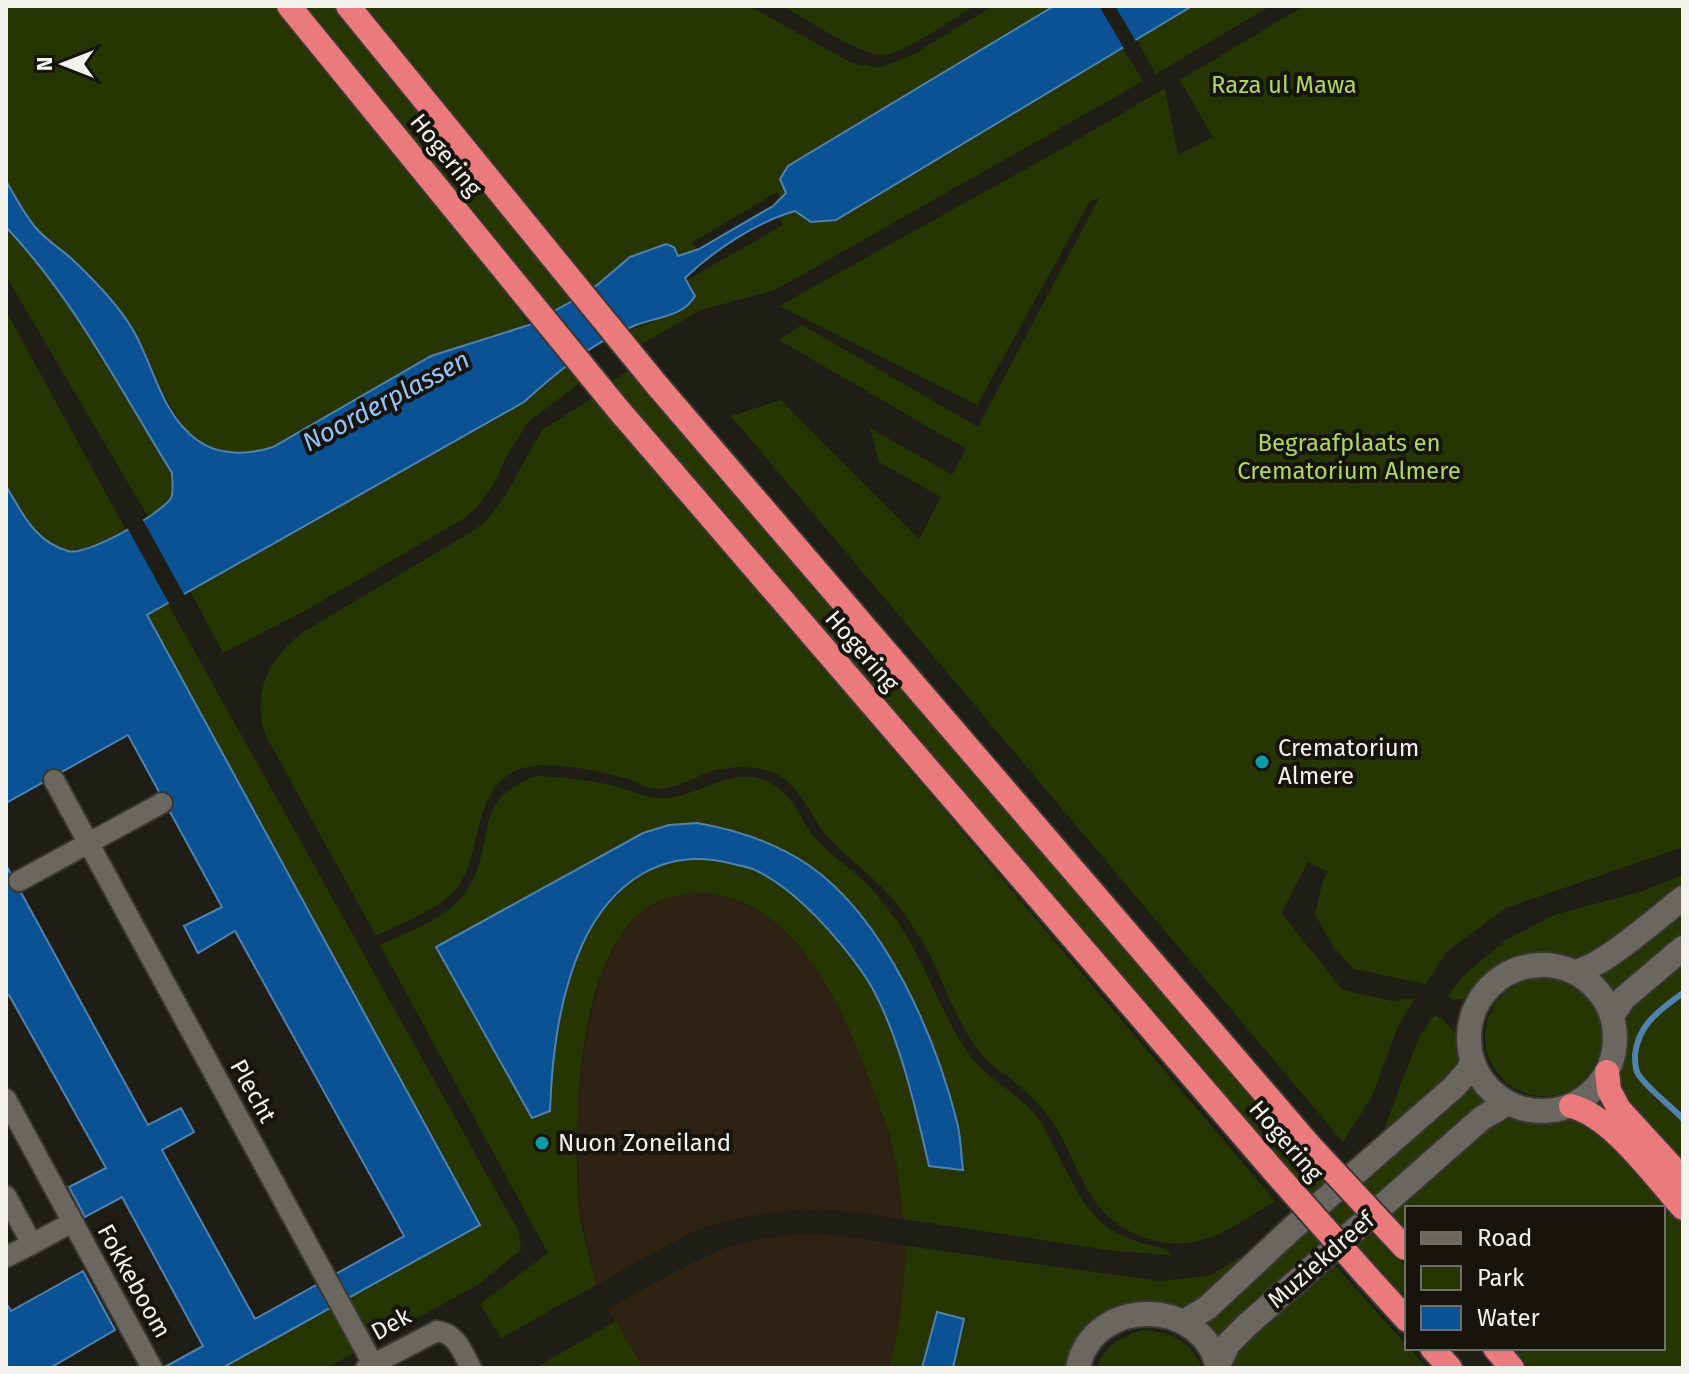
<svg xmlns="http://www.w3.org/2000/svg" width="1689" height="1374" viewBox="0 0 1689 1374" font-family="'Fira Sans',sans-serif">
	<style>
		.industrial { fill: #2d2214 }
		.green { fill: #273502; fill-rule: evenodd }
		.water { fill: #0b5295; stroke: #5182af; stroke-width: 2 }
		.pier { fill: #1f1e16 }
		.lines { fill: none; stroke-linecap: round; stroke-linejoin: round }
		.stream { stroke: #5182af; stroke-width: 6 }
		.street-casing { stroke: #383732; stroke-width: 24 }
		.secondary-casing { stroke: #383732; stroke-width: 28 }
		.highway-casing { stroke: #383732; stroke-width: 28 }
		.street { stroke: #69675f; stroke-width: 20 }
		.secondary { stroke: #69675f; stroke-width: 24 }
		.highway { stroke: #eb7a7c; stroke-width: 24 }
		.highway-bridge-casing { stroke: #383732; stroke-width: 28; stroke-linecap: butt }
		.highway-bridge { stroke: #eb7a7c; stroke-width: 24 }
		.culture-dot { fill: #0f9aa8; stroke: #16140d; stroke-width: 3 }
		.labels { text-anchor: middle; dominant-baseline: central; stroke-width: 8; stroke-linejoin: round; paint-order: stroke }
		.park-label { font-size: 24px; fill: #b0d75b; stroke: #16140d }
		.street-label { font-size: 24px; fill: #f3f2ed; stroke: #16140d }
		.poi-label { font-size: 24px; fill: #f3f2ed; stroke: #16140d; text-anchor: start }
		.water-label { font-size: 26px; font-style: italic; fill: #95c5fd; stroke: #16140d }
	</style>
	<rect width="100%" height="100%" fill="#1f1e16"/>
	<path class="industrial" d="M695,892L732,897L774,920L815,965L851,1029L894,1150L903,1219L849,1211L789,1210L733,1219L691,1232L596,1285L580,1210L576,1106L587,1031L601,974L619,938L640,912L666,898Z
		M801,1234L834,1235L907,1246L900,1318L889,1368H643L607,1309L686,1266L729,1246L764,1238Z"/>
	<path class="green" d="M6,6H274L479,253L529,325L431,356L273,447L260,451L227,452L205,445L184,429L103,290L35,227L6,181Z
		M300,6H333L573,299L551,312Z
		M355,6H749L852,63L879,68L914,54L993,6H1054L788,166L786,193L781,199L777,192L693,242L698,250L590,291Z
		M783,6H974C955,18 902,55 882,55C860,55 804,18 783,6Z
		M1192,6H1270L1156,74L1136,39Z
		M1304,6H1683V847L1506,908L1446,952L1426,984L1354,969L1332,945L1315,914L1323,880L1328,872L1308,862L1281,913L1343,990L1392,1001L1415,998L1399,1024L1372,1096L1343,1142L731,416L781,400L919,539L941,497L879,462L870,428L952,475L966,449L779,340L802,325L978,427L1099,198L1090,201L977,405L779,306L1060,150L1165,88L1178,155L1213,137L1180,80Z
		M1122,47L1143,81L775,290L701,310L638,346L625,331L681,312L691,303V285L687,280L783,225L778,216L795,211L801,215L836,220Z
		M6,227C74,299 120,390 172,473L171,497L157,511L147,515L6,276Z
		M6,311L126,530L99,546L84,551L70,552L45,541L32,530L6,486Z
		M570,363L584,380L528,422L507,455L495,482L479,505L463,519L310,608L223,653L190,591L524,402Z
		M632,369L931,725L1328,1179L1311,1195L610,382Z
		M594,397L1275,1201C1225,1232 1192,1260 1131,1232C1083,1209 1078,1157 1049,1117C1038,1102 1024,1090 1010,1078C1002,1071 992,1066 985,1059C962,1031 949,998 935,965C926,945 912,925 899,907C879,879 850,862 828,837C809,816 801,784 772,772C756,766 733,766 716,770C694,776 675,792 651,788C643,787 636,782 628,779C600,771 544,758 517,770C470,791 484,855 456,889C438,911 401,923 376,936L266,736C251,693 269,658 303,632L473,531L485,522L504,498L542,430Z
		M168,604L519,1232L521,1250L476,1286L373,1342L348,1299L480,1225L147,615Z
		M537,776C564,777 589,780 615,786C632,791 649,800 667,798C700,795 732,766 766,781C797,795 797,818 816,839C829,853 843,863 857,875C873,888 885,905 897,921C926,963 940,1012 968,1053C987,1080 1019,1093 1039,1119C1046,1129 1050,1141 1056,1151C1088,1212 1094,1234 1166,1249L1171,1255L1115,1251L903,1219C900,1197 899,1174 894,1153C890,1132 880,1110 873,1090C846,1016 802,907 713,894C688,891 659,896 639,914C575,974 573,1126 579,1208C582,1233 590,1260 596,1285L501,1338L480,1304L548,1253L380,945C407,932 445,920 464,894C500,847 466,800 537,776ZM737,830C781,847 809,865 844,896L963,1170L929,1166C916,1109 897,1025 865,976C840,940 797,890 757,871C750,867 741,866 733,864C664,845 611,882 582,945C559,997 552,1055 550,1111L436,947Z
		M1683,875V888L1593,957L1581,960L1531,956L1489,972L1479,987L1464,999L1454,1000L1447,997L1464,975L1506,940L1554,915L1643,891Z
		M1683,908V937L1612,994L1596,976Z
		M1683,959V1169L1624,1105L1616,1072L1622,1055L1623,1017L1626,1008Z
		M1485 1037a59 59 0 1 1 118 0a59 59 0 1 1-118 0Z
		M1434,1015L1445,1021L1460,1039L1458,1066L1390,1134L1384,1129L1419,1037Z
		M1472,1081L1476,1089L1487,1099L1297,1267L1218,1342L1201,1322Z
		M1512,1114L1529,1118L1560,1116L1594,1122L1683,1223V1368H1521L1502,1348H1663V1208H1407V1239L1384,1214L1477,1132Z
		M1370,1226L1407,1267V1305L1352,1243Z
		M907,1246L1159,1281L1209,1276L1253,1249L1193,1307L1145,1304L1070,1368H953L964,1319L937,1312L922,1368H889L900,1318Z
		M1332,1262L1427,1368H1230L1232,1355Z
		M334,1307L358,1351L326,1368H222Z
		M616,1321L643,1368H535Z
		M1142,1330C1168,1331 1193,1340 1202,1368H1097C1104,1346 1121,1337 1142,1330Z"/>
	<path class="water" d="M1054,6H1192L836,220L811,222L795,211C757,222 714,250 685,278L695,296C683,317 657,317 636,325C594,341 557,372 524,402L147,615L480,1225L222,1368H163L203,1346L122,1197L85,1217L69,1187L106,1168L9,995L6,996V865L148,1125L181,1108L194,1132L162,1150L255,1319L404,1236L235,931L198,953L184,926L222,907L128,735L6,803V486C23,514 34,541 68,551C86,557 162,513 171,498C174,491 172,480 172,473C120,389 74,299 6,227V181C15,196 24,214 36,228C46,240 61,249 73,260C94,280 118,304 133,330C154,366 161,414 197,440C218,456 249,455 273,447L431,356L529,325L590,291L630,257L666,244L674,247L678,256L699,249L773,206L786,193L780,179L788,166Z
		M697,823C738,830 775,842 810,866C885,919 935,1035 957,1122C961,1137 961,1155 963,1170L929,1166C916,1109 897,1025 865,976C840,940 797,890 757,871C750,867 741,866 733,864C664,845 611,882 582,945C559,997 552,1055 550,1111L532,1118L436,947L643,833L669,825Z
		M83,1271L115,1330L50,1368H6V1303L11,1311Z
		M937,1312L964,1319L953,1368H922Z"/>
	<path class="pier" d="M1099,6H1115L1137,43L1125,50Z
		M140,515L186,598L171,607L126,525Z"/>
	<g class="lines">
		<path class="stream" d="M1683,993C1660,1010 1638,1024 1635,1055C1635,1061 1635,1069 1638,1074C1647,1088 1671,1106 1683,1119"/>
		<defs>
			<path id="street" d="M54,780L373,1364
				M19,881L162,803
				M6,1099L152,1368
				M6,1196L32,1244L73,1222
				M6,1257L32,1244
				M366,1368L437,1331C457,1334 462,1351 471,1368"/>
			<path id="secondary" d="M1469 1038a73 73 0 1 1 146 0a73 73 0 1 1-146 0Z
				M1575,972C1603,967 1658,917 1683,898
				M1612,1016L1624,998L1683,948
				M1183,1322L1207,1308L1297,1224L1454,1087L1468,1071L1472,1062
				M1218,1365L1228,1344L1246,1326L1482,1118L1508,1103
				M1078,1368C1092,1296 1203,1296 1218,1368"/>
			<path id="highway" d="M289,6L617,408L1273,1170
				M348,6L656,384L1311,1147
				M1607,1072L1609,1090L1619,1109L1683,1179
				M1571,1106C1613,1117 1654,1176 1683,1208
				M1367,1276L1407,1320
				M1432,1348L1450,1368
				M1495,1348L1512,1368"/>
		</defs>
		<use href="#street" class="street-casing"/>
		<use href="#secondary" class="secondary-casing"/>
		<use href="#highway" class="highway-casing"/>
		<use href="#street" class="street"/>
		<use href="#secondary" class="secondary"/>
		<use href="#highway" class="highway"/>
		<defs>
			<path id="highway-bridge" d="M1311,1147L1405,1248
				M1273,1170L1367,1276"/>
		</defs>
		<use href="#highway-bridge" class="highway-bridge-casing"/>
		<use href="#highway-bridge" class="highway-bridge"/>
	</g>
	<g class="culture-dot">
		<circle cx="1262" cy="762" r="8"/>
		<circle cx="542" cy="1143" r="8"/>
	</g>
	<g class="labels">
		<g class="park-label">
			<text x="1284" y="85">Raza ul Mawa</text>
			<text x="1349" y="443">Begraafplaats en<tspan x="1349" dy="28">Crematorium Almere</tspan></text>
		</g>
		<g class="street-label">
			<text transform="translate(446 155) rotate(51)">Hogering</text>
			<text transform="translate(862 651) rotate(49)">Hogering</text>
			<text transform="translate(253 1091) rotate(61)">Plecht</text>
			<text transform="translate(1286 1141) rotate(49)">Hogering</text>
			<text transform="translate(1321 1260) rotate(-41)">Muziekdreef</text>
			<text transform="translate(134 1281) rotate(61)">Fokkeboom</text>
			<text transform="translate(391 1324) rotate(-29)">Dek</text>
		</g>
		<g class="poi-label">
			<text x="1278" y="748">Crematorium<tspan x="1278" dy="28">Almere</tspan></text>
			<text x="558" y="1143">Nuon Zoneiland</text>
		</g>
		<g class="water-label">
			<text transform="translate(386 401) rotate(-28)">Noorderplassen</text>
		</g>
	</g>
	<rect width="1689" height="1374" fill="none" stroke="#f3f2ed" stroke-width="16"/>
	<rect x="1405" y="1206" width="260" height="144" fill="#16140d" stroke="#6e6d67" stroke-width="2"/>
	<rect x="1421" y="1232" width="40" height="12" fill="#69675f" stroke="#6e6d67" stroke-width="2"/>
	<text x="1477" y="1246" font-size="24" fill="#f3f2ed">Road</text>
	<rect x="1421" y="1266" width="40" height="24" fill="#273502" stroke="#6e6d67" stroke-width="2"/>
	<text x="1477" y="1286" font-size="24" fill="#f3f2ed">Park</text>
	<rect x="1421" y="1306" width="40" height="24" fill="#0b5295" stroke="#6e6d67" stroke-width="2"/>
	<text x="1477" y="1326" font-size="24" fill="#f3f2ed">Water</text>
	<g transform="translate(64 64) rotate(270)" stroke="#16140d" stroke-width="6" paint-order="stroke">
	<path d="M0-6L14 30L0 20L-14 30Z" fill="#f3f2ed"/>
	<text y="-12" font-size="22" font-weight="bold" text-anchor="middle" fill="#f3f2ed">N</text>
	</g>
</svg>
